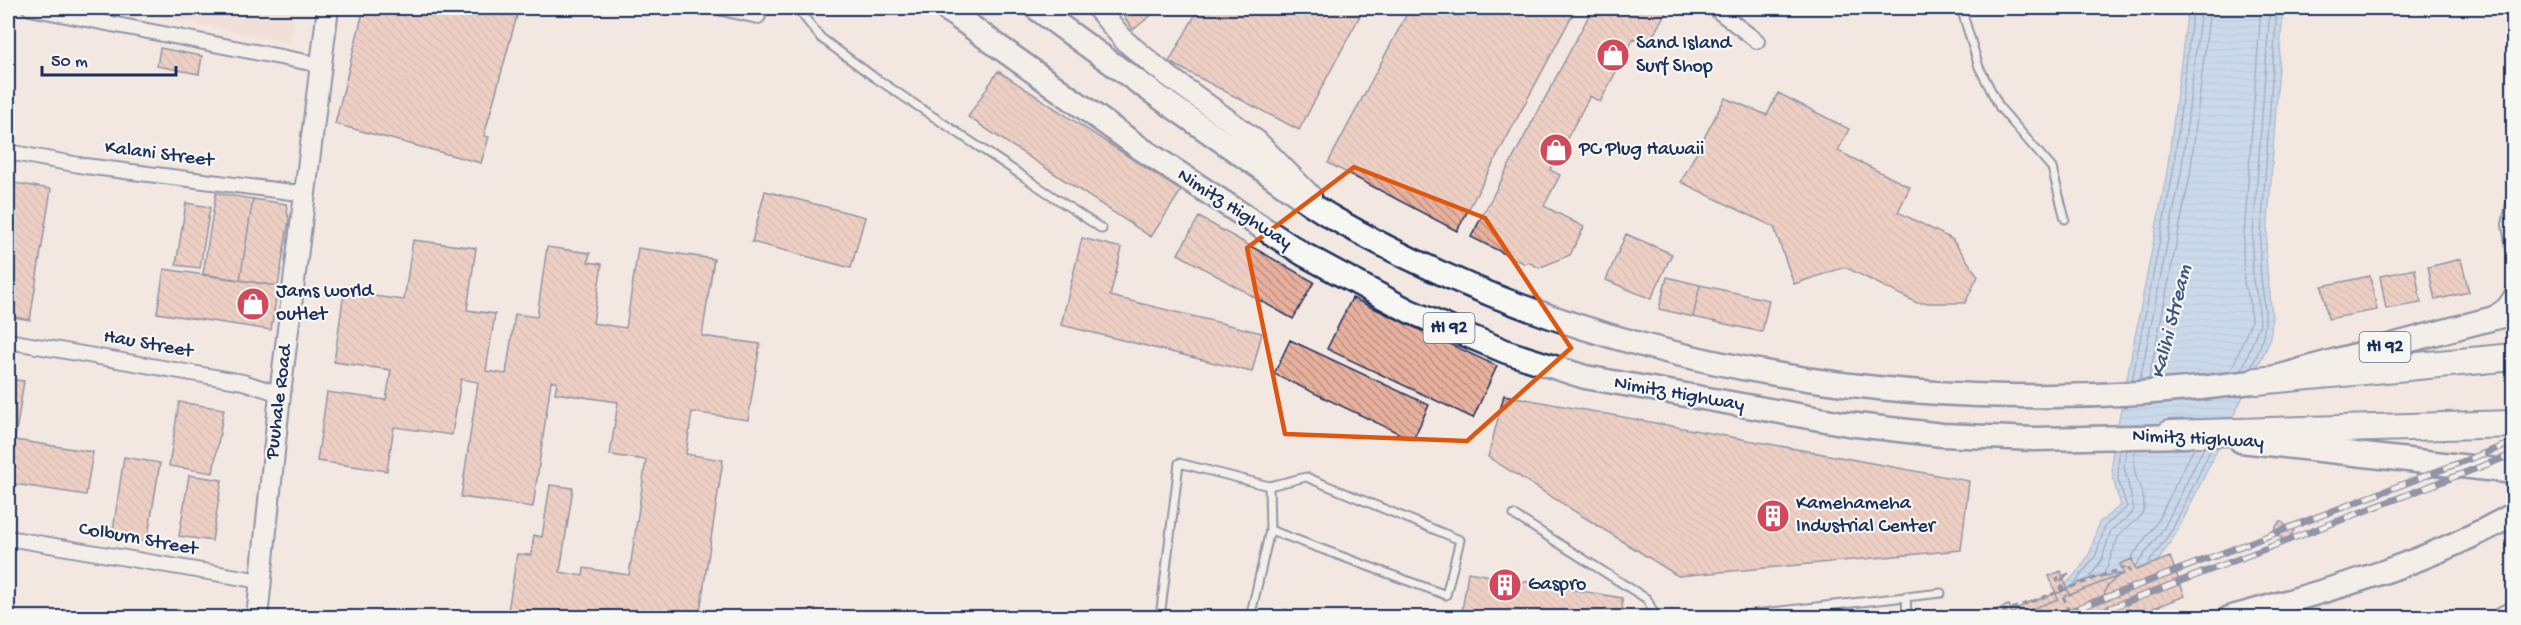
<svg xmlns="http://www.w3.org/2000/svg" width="2521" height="625" viewBox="0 0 2521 625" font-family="'Gochi Hand',sans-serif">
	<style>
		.built { fill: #f0d8cd }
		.water { fill: url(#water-rules); stroke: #688bb9; stroke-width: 1.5 }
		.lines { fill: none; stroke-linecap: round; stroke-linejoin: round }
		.shore { stroke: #4e6c9a; stroke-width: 1.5 }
		.building { fill: url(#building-back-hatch); stroke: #1b2f5e; stroke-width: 1.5 }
		.lane-casing { stroke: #1b2f5e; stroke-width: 11 }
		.street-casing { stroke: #1b2f5e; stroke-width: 18 }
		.secondary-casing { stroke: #1b2f5e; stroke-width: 24 }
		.primary-casing { stroke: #1b2f5e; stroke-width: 27 }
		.highway-casing { stroke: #1b2f5e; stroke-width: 30 }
		.path { stroke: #1b2f5e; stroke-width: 3; stroke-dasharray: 6 4.5; stroke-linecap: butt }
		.lane { stroke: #f6f6f2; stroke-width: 7 }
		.street { stroke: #f6f6f2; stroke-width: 14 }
		.secondary { stroke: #f6f6f2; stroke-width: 20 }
		.primary { stroke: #f6f6f2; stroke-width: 22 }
		.highway { stroke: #f6f6f2; stroke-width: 26 }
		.rail-casing { stroke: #1b2f5e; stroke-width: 7 }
		.rail { stroke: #f6f6f2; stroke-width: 4.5; stroke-dasharray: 14; stroke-linecap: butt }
		.marked { fill: none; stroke: #de5710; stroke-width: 4.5; stroke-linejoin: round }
		.labels { text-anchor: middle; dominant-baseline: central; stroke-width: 4.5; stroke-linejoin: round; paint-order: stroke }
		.shield { fill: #f6f6f2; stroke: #5d6b8a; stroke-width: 1.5 }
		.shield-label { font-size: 18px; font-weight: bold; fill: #1b2f5e }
		.poi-label { font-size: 20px; fill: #1b2f5e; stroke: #f6f6f2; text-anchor: start }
		.street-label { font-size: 20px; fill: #1b2f5e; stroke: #f6f6f2 }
		.water-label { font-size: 21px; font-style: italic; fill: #3b5584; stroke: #f6f6f2 }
	</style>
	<defs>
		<pattern id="water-rules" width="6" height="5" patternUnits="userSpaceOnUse" patternTransform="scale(1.5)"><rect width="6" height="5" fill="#9bc8f5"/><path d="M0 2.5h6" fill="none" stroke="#85acd4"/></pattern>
		<pattern id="building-back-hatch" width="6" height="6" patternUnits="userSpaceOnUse" patternTransform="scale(1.5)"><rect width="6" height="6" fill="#e8b19e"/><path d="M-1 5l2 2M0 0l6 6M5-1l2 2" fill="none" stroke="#bb9084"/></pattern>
	</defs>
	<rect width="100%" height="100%" fill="#f3e8e1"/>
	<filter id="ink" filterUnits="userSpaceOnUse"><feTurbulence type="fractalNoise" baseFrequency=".0167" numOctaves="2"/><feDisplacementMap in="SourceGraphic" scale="12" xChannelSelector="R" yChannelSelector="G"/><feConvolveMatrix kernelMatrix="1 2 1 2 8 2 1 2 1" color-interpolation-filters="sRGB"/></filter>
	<g filter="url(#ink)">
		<path class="built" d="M119,8H295L290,44Z"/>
		<path class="water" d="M2188,8H2283L2266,250C2265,282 2277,310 2269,343L2177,532L2160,558L2120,606L2035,618L2079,570L2090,553L2099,523L2121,505C2114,485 2110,471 2113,450L2167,172Z"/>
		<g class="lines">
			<path class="shore" d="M2251,368C2278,314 2258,303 2260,250L2277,8
				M2242,370L2260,323L2258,299L2253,282L2252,249L2270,8
				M2231,371L2251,322L2250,301L2244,283L2243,249L2261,8
				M2149,379L2190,175L2210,8
				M2140,380L2181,174L2201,8
				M2132,381L2173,173L2193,8
				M2131,558L2157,522L2194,448
				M2148,564L2172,530L2212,447
				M2136,566L2165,526L2204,447
				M2103,575C2111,562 2112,549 2119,536C2126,523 2144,523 2144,504C2143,483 2130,479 2135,450
				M2090,577L2102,559L2111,530L2129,516L2134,509L2124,467L2126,450
				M2075,583L2096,555L2105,526L2127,507L2118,480L2119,450"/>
		</g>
		<path class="building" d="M364,8H519L484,136L489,137L481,163L335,124Z
			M1118,8H1160L1133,30Z
			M1199,8H1364L1299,130L1169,62Z
			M1410,8H1576L1457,231L1328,163Z
			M1593,8H1668L1648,45L1634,38L1600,102L1590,96L1550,170L1560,175L1544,206L1584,227L1570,255L1539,268L1528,262L1525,264L1471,237Z
			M160,48L202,56L199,74L157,66Z
			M998,71L1181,191L1151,237L968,117Z
			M1778,93L1849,129L1838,151L1910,187L1898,212L1952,239L1978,276L1965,303H1917L1845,267L1794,284L1774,227L1681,182L1725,98L1767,115Z
			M8,182L51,189L30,320L8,316Z
			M765,191L865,217L851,268L752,242Z
			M216,193L253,199L240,280L203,274Z
			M253,199L286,204L289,220L278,286L240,280Z
			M186,203L210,207L200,268L176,265Z
			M1199,217L1314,282L1293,319L1178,254Z
			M1626,234L1672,254L1651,299L1606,280Z
			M1082,238L1122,248L1110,296L1262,333L1252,372L1061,325Z
			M413,240L476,248L467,310L495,314L486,371L506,374L515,314L537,317L547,247L590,253L588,262L602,264L593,323L626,328L638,248L714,259L702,336L760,344L748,420L692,412L686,454L723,460L699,618H507L517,554L531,555L534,535L542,537L550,485L573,488L560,572L583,576L584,568L629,575L646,460L610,455L618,402L555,393L557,382L551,381L533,507L461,497L478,382L461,379L452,435L394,427L387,471L317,461L327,392L386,400L391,370L334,362L344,292L404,300Z
			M2461,259L2469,292L2435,300L2428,267Z
			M164,269L278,286L271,330L157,313Z
			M2415,269L2421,303L2386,309L2380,276Z
			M2370,276L2377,310L2328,319L2322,286Z
			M1667,277L1700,285L1693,317L1659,309Z
			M1700,285L1769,300L1762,332L1693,317Z
			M1352,298L1497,366L1473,418L1327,349Z
			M1290,340L1429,405L1413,440L1274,374Z
			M8,379L24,381L15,439L8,438Z
			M1504,395L1969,481L1961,550L1678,576L1488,457Z
			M179,402L224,409L213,473L169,466Z
			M8,438L15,440L8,483Z
			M15,440L93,452L86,495L8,483Z
			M124,457L160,463L147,542L112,537Z
			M189,475L222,480L212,541L179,536Z
			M2280,521L2294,531L2286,542L2273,531Z
			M2170,557L2185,596L2151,609L2154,618H2140L2139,613L2127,618H1989L1987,613L2009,605L2013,616L2058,599L2049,576L2061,571L2069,595L2124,574L2120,564L2132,559L2136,570Z
			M1468,572L1622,598L1623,618H1461Z
			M2120,574L2106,588L2103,600L2091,602L2081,609L2069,611L2058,617H2007L2027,603L2061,592L2073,585L2095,577Z
			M2106,607L2118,614L2135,615L2131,618H2081Z"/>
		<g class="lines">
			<defs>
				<path id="lane" d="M797,8L821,38L874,77L1102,229
					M1961,8L1979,67L2000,108L2052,168L2065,219
					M1514,515L1647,599L1656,618
					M1906,596L1907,618
					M1160,618L1179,463L1269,486
					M1250,618L1270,530L1446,595L1460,540L1306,477L1269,486L1270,530
					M1285,618L1286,614
					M1719,618L1941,593"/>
				<path id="street" d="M30,8L321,65
					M722,8L758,16
					M1714,8L1757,41
					M8,152L85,166L307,194
					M2514,204L2510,225L2514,248
					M2493,314L2504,306L2514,292
					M8,341L243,382L280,394
					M8,538L261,581"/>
				<path id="secondary" d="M1097,8L1125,41L1160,70L1257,141L1311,196
					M257,618L280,394L328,8"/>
				<path id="primary" d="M945,8L1140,148L1303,254L1409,311L1507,352L1585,377L1848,424L1942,435L2034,439L2187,436
					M1036,8C1106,60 1177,110 1249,160C1278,180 1305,202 1335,219C1609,376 1941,423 2252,382C2280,378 2309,367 2337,360C2396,344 2454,328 2514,313
					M2241,441L2514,472
					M2229,618C2326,591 2425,565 2514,514"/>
				<path id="highway" d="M2257,381L2514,357
					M2170,434L2514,424
					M2507,618L2514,616"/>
			</defs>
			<use href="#lane" class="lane-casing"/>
			<use href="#street" class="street-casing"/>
			<use href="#secondary" class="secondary-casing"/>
			<use href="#primary" class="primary-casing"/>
			<use href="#highway" class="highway-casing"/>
			<path class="path" d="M2069,574L2057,579L2071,618
				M2065,577L2060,581L2066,596
				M2146,610L2148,617
				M1996,618L1995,615L2126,567L2128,566L2130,572"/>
			<use href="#lane" class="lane"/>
			<use href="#street" class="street"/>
			<use href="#secondary" class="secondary"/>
			<use href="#primary" class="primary"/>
			<use href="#highway" class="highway"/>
			<defs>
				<path id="rail" d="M2052,618L2514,442
					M2084,618L2514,454"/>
			</defs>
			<use href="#rail" class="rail-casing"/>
			<use href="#rail" class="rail"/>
		</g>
	</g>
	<path d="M0 0H2521V625H0ZM1354,167L1485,218L1571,348L1467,441L1285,434L1247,248Z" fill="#f3e8e1" fill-opacity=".55" fill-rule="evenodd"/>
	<path class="marked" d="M1354,167L1485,218L1571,348L1467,441L1285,434L1247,248Z"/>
	<defs>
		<symbol id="shop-disc" viewBox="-11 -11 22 22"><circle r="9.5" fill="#d1495b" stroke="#f6f6f2"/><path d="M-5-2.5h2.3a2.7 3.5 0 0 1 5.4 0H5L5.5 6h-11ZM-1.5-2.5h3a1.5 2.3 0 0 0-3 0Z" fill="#fff"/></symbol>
		<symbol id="building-disc" viewBox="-11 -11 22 22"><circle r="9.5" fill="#d1495b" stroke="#f6f6f2"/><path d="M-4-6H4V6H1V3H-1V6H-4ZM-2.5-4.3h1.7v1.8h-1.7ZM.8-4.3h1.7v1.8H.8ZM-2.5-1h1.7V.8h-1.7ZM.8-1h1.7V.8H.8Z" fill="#fff"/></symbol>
	</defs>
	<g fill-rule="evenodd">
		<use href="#shop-disc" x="1594" y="36" width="38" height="38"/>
		<use href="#shop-disc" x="1537" y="131" width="38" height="38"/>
		<use href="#shop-disc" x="234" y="285" width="38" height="38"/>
		<use href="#building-disc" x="1754" y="497" width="38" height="38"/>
		<use href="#building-disc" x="1486" y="566" width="38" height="38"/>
	</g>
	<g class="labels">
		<g class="shield">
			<rect x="1423.5" y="313" width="51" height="30" rx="4.5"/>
			<rect x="2359.5" y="332" width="51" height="30" rx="4.5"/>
		</g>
		<g class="shield-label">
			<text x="1449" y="328">HI 92</text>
			<text x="2385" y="347">HI 92</text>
		</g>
		<g class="poi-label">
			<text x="1636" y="44">Sand Island<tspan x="1636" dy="23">Surf Shop</tspan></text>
			<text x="1579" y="150">PC Plug Hawaii</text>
			<text x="276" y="292">Jams world<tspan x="276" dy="23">outlet</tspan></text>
			<text x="1796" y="504">Kamehameha<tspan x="1796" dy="23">Industrial Center</tspan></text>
			<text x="1528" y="585">Gaspro</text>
		</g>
		<g class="street-label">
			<text transform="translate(159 155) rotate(7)">Kalani Street</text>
			<text transform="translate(1234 210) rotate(33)">Nimitz Highway</text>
			<text transform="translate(148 345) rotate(10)">Hau Street</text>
			<text transform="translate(1679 395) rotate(10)">Nimitz Highway</text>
			<text transform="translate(280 402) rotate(-83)">Puuhale Road</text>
			<text transform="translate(2198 440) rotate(3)">Nimitz Highway</text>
			<text transform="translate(138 540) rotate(10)">Colburn Street</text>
		</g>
		<g class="water-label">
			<text transform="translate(2173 322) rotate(-76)">Kalihi Stream</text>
		</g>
	</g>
	<rect width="2521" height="625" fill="none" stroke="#f6f6f2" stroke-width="30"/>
	<rect x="15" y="15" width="2491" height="595" fill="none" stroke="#1b2f5e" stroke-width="2" filter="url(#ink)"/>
	<path d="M42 66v9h134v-9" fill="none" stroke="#1b2f5e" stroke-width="3"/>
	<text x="51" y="66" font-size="18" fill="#1b2f5e" stroke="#f6f6f2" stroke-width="4.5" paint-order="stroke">50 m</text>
</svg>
